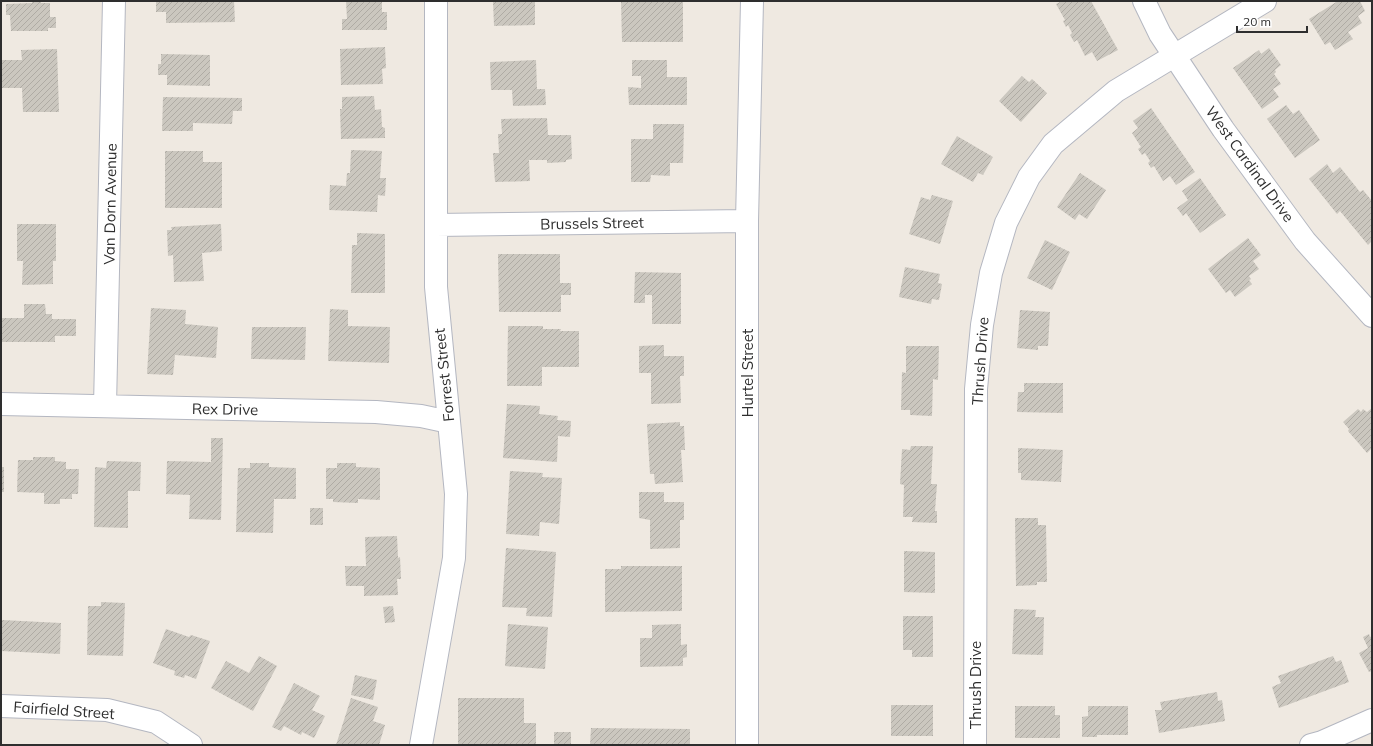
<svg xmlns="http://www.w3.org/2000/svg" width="1373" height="746" viewBox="0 0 1373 746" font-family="Mulish,sans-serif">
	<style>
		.building { fill: url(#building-hatch) }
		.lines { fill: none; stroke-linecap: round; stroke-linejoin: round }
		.minor-casing { stroke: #b4b7c1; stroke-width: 24 }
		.minor { stroke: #fff; stroke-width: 22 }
		.labels { text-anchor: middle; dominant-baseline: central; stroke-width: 3; stroke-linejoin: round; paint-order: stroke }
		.street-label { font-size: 15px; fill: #2e2e2e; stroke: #fff }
	</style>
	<defs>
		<pattern id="building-hatch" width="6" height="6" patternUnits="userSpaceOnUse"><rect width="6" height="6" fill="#cbc7bf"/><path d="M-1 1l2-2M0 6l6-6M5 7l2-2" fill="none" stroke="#afaba4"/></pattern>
	</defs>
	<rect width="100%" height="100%" fill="#efe9e1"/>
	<path class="building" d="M32,1H41V3H50V17H56V28H48V31H11L10,15H6V4L32,3Z
		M156,1H234L235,22L166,23V12H156Z
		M346,1H382V12H387V30H342V19H347Z
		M493,1H535V25L494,26Z
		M621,1H683V42H622Z
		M1062,1H1091L1118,50L1097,61L1092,52L1085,56L1077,40L1074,42L1070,35L1072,33L1068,25L1066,27L1063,21L1065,20L1056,4Z
		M1338,1H1360L1365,11L1358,16L1362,23L1348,32L1353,39L1335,50L1330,42L1325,45L1309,19Z
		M385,47L386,68L382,69L383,84L341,85L340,49Z
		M1269,48L1281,65L1275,70L1276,72L1274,74L1281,84L1273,89L1279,97L1262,109L1233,68L1259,50L1261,54Z
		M57,49L59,112H23L22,88H1V60H22L21,50Z
		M161,54L210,55V86L167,85V75H158V64H161Z
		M536,60L537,89H545L546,105L513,106L512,90H491L490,62Z
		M632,60H667V77H687V105H629L628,87L641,88V76H632Z
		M1022,76L1029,82L1032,79L1047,93L1021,122L999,101Z
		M374,96L375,110L381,109L382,127L385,128V138L341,139L340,109H342V97Z
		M163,97L242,98V111H233L232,124L193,123V131H162Z
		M1286,105L1293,114L1299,110L1320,140L1295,158L1267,119Z
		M1151,108L1195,172L1176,185L1170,176L1163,181L1154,166L1151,168L1148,163L1150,161L1145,153L1142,155L1138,149L1141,147L1132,133L1138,128L1133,121Z
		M547,118L548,135H571L572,159L566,160V162L547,163V160H529L530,181L495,182L493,153H499L498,134H502L501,119Z
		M653,124H684L683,163H670V176L651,175L650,182H631V139H653Z
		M957,136L993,157L983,175L978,173L973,182L941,164Z
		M351,150L382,151L380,178H386L385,196L378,195L377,212L329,210L330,185L346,186L347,173H350Z
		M165,151H203V162H222V208H165Z
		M1327,164L1333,173L1340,167L1360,192L1363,190L1372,201V241L1368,245L1340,211L1337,214L1309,179Z
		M1080,173L1106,190L1087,219L1079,214L1075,220L1057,207Z
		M1200,178L1226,215L1200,233L1186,213L1183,216L1177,208L1188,200L1182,191Z
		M932,195L953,201L940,244L909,234L921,197L930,200Z
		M17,224H56V261H53V284L22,285L23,261H17Z
		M221,224L222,251L202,253L204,281L174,282L173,255L168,256L167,230H172L171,227Z
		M357,233L385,234V293H351L352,245H357Z
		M1248,238L1261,255L1253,261L1259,269L1249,276L1251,279L1249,280L1252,284L1235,297L1230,290L1226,293L1208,269Z
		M1045,240L1070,252L1052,290L1027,278Z
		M498,254H560V283H571V295H561V312H499Z
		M905,267L940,274L938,283L942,284L939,300L932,299L931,304L899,297Z
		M635,272L681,273V324H652V295H645V303H634Z
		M24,304H45L46,314H52V319H76V336H55V342H1V318H24Z
		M151,308L186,310L185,324L218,327L216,358L175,355L173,375L147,374Z
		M330,309L348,310V326L390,327L389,363L328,361Z
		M1020,310L1050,312L1048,346H1038V350L1017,348Z
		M508,326H543V329H561L560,331H579V367H542V386H507Z
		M252,327H306L305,360L251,359Z
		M664,345V356H684V376H680L681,403L651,404V373H639V346Z
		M906,346H939L938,380L933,379L932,416L910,415V410H901L902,372L906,373Z
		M1024,383H1063V413L1017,412L1018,392H1024Z
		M507,404L540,406L539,414L558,416L557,420L571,421L570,437L558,436L557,462L503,458Z
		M1372,408V448L1367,453L1348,431L1349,429L1343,422L1358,409L1361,412L1363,409L1367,412Z
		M680,422V426H684L685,450H681L683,482L655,484L654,474H650L647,424Z
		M211,438H223L221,520L189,519L190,495L166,494L167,461L211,462Z
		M911,446H933L931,484H937L935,511H937V523L912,522L913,517H903L904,485L900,484L902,449L910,450Z
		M1018,448L1063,450L1061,482L1021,480V473H1018Z
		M33,457H55V461L66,462V469H79L78,494H72V499H60V504H44V493L17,492L18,460H33Z
		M107,461L141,462L140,491H128V528L94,527L95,467L106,468Z
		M250,463H269V467L296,468V499H274L273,533L236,532L238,468H250Z
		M337,463H356V467L380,468V500L358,499V503L333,502V499H326V468H337Z
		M1,467H4V492H1Z
		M510,471L543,473L542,477L562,478L559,524L540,522L539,536L506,534Z
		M639,492H664V502H684V520H680V548L650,549V520L639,518Z
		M310,508H323V525H310Z
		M1015,518H1038V525H1046L1047,582H1037V585L1016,586Z
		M397,536L398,558L400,557L401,579H397L398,595L364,596V586H346L345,566H366L365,537Z
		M506,548L556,552L552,617L526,616L527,608L502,607Z
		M904,551L935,552V593L904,592Z
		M621,566H682V611L605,612V569H621Z
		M101,602L125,603L123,656L87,655L88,606H101Z
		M393,606L395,622L385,623L383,607Z
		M1014,609L1036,610L1035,617H1044L1043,655L1012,654Z
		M903,616H933V657H912V650H903Z
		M2,620L61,623L60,654L1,651Z
		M508,624L548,627L545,669L505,666Z
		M681,624V645L687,644V657L683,658V666L640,667V638H652V625Z
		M166,629L189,637L191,635L210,641L196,679L185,675L184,678L174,675L175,671L153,663Z
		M1369,634L1370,637L1372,636V671L1369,672L1359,653L1368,648L1363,637Z
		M259,656L277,666L253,711L211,688L226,661L249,673Z
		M1333,656L1336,662L1341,660L1349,682L1279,708L1272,687L1281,683L1278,676Z
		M355,675L377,680L373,700L351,695Z
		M294,683L320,696L312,710L325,716L314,738L302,732L301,735L284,726L281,731L272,727Z
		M1217,692L1218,701L1222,700L1225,721L1159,733L1155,710H1162L1160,702Z
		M351,698L378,707L373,721L385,725L379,745H336Z
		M458,698H524V723H536V744L458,745Z
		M891,705H933V736H891Z
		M1015,706H1055V715H1060V738H1015Z
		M1088,706H1128V735H1097V737H1082V717L1088,716Z
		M591,728L690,729V745H590Z
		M554,732H571V745H554Z"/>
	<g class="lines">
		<defs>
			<path id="minor" d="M1144,1L1160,34L1223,129L1305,241L1372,316
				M436,225L747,221
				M1,404L376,412L421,416L449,422
				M105,406L114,1
				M1,706L107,710L156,722L191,745
				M421,745L454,558L456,494L436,287V1
				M747,745V221L752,1
				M975,745L976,389L982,325L991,273L1006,223L1029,177L1053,144L1116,91L1265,1
				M1311,745L1322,742L1372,720"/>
		</defs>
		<use href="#minor" class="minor-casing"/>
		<use href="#minor" class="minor"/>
	</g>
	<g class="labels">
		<g class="street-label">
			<text transform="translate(1250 164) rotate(54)">West Cardinal Drive</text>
			<text transform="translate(110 204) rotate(-89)">Van Dorn Avenue</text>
			<text transform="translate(592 223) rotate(-1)">Brussels Street</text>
			<text transform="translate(980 361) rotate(-86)">Thrush Drive</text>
			<text transform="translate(747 373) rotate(-90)">Hurtel Street</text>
			<text transform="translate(444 375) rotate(-96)">Forrest Street</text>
			<text transform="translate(225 409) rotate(1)">Rex Drive</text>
			<text transform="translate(975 685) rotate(-90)">Thrush Drive</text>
			<text transform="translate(64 710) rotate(4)">Fairfield Street</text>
		</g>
	</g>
	<rect width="1373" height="746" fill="none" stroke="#2e2e2e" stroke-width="4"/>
	<path d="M1237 26v6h70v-6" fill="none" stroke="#2e2e2e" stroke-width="2"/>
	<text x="1243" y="26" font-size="12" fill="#2e2e2e" stroke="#ffffff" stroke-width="3" paint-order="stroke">20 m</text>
</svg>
